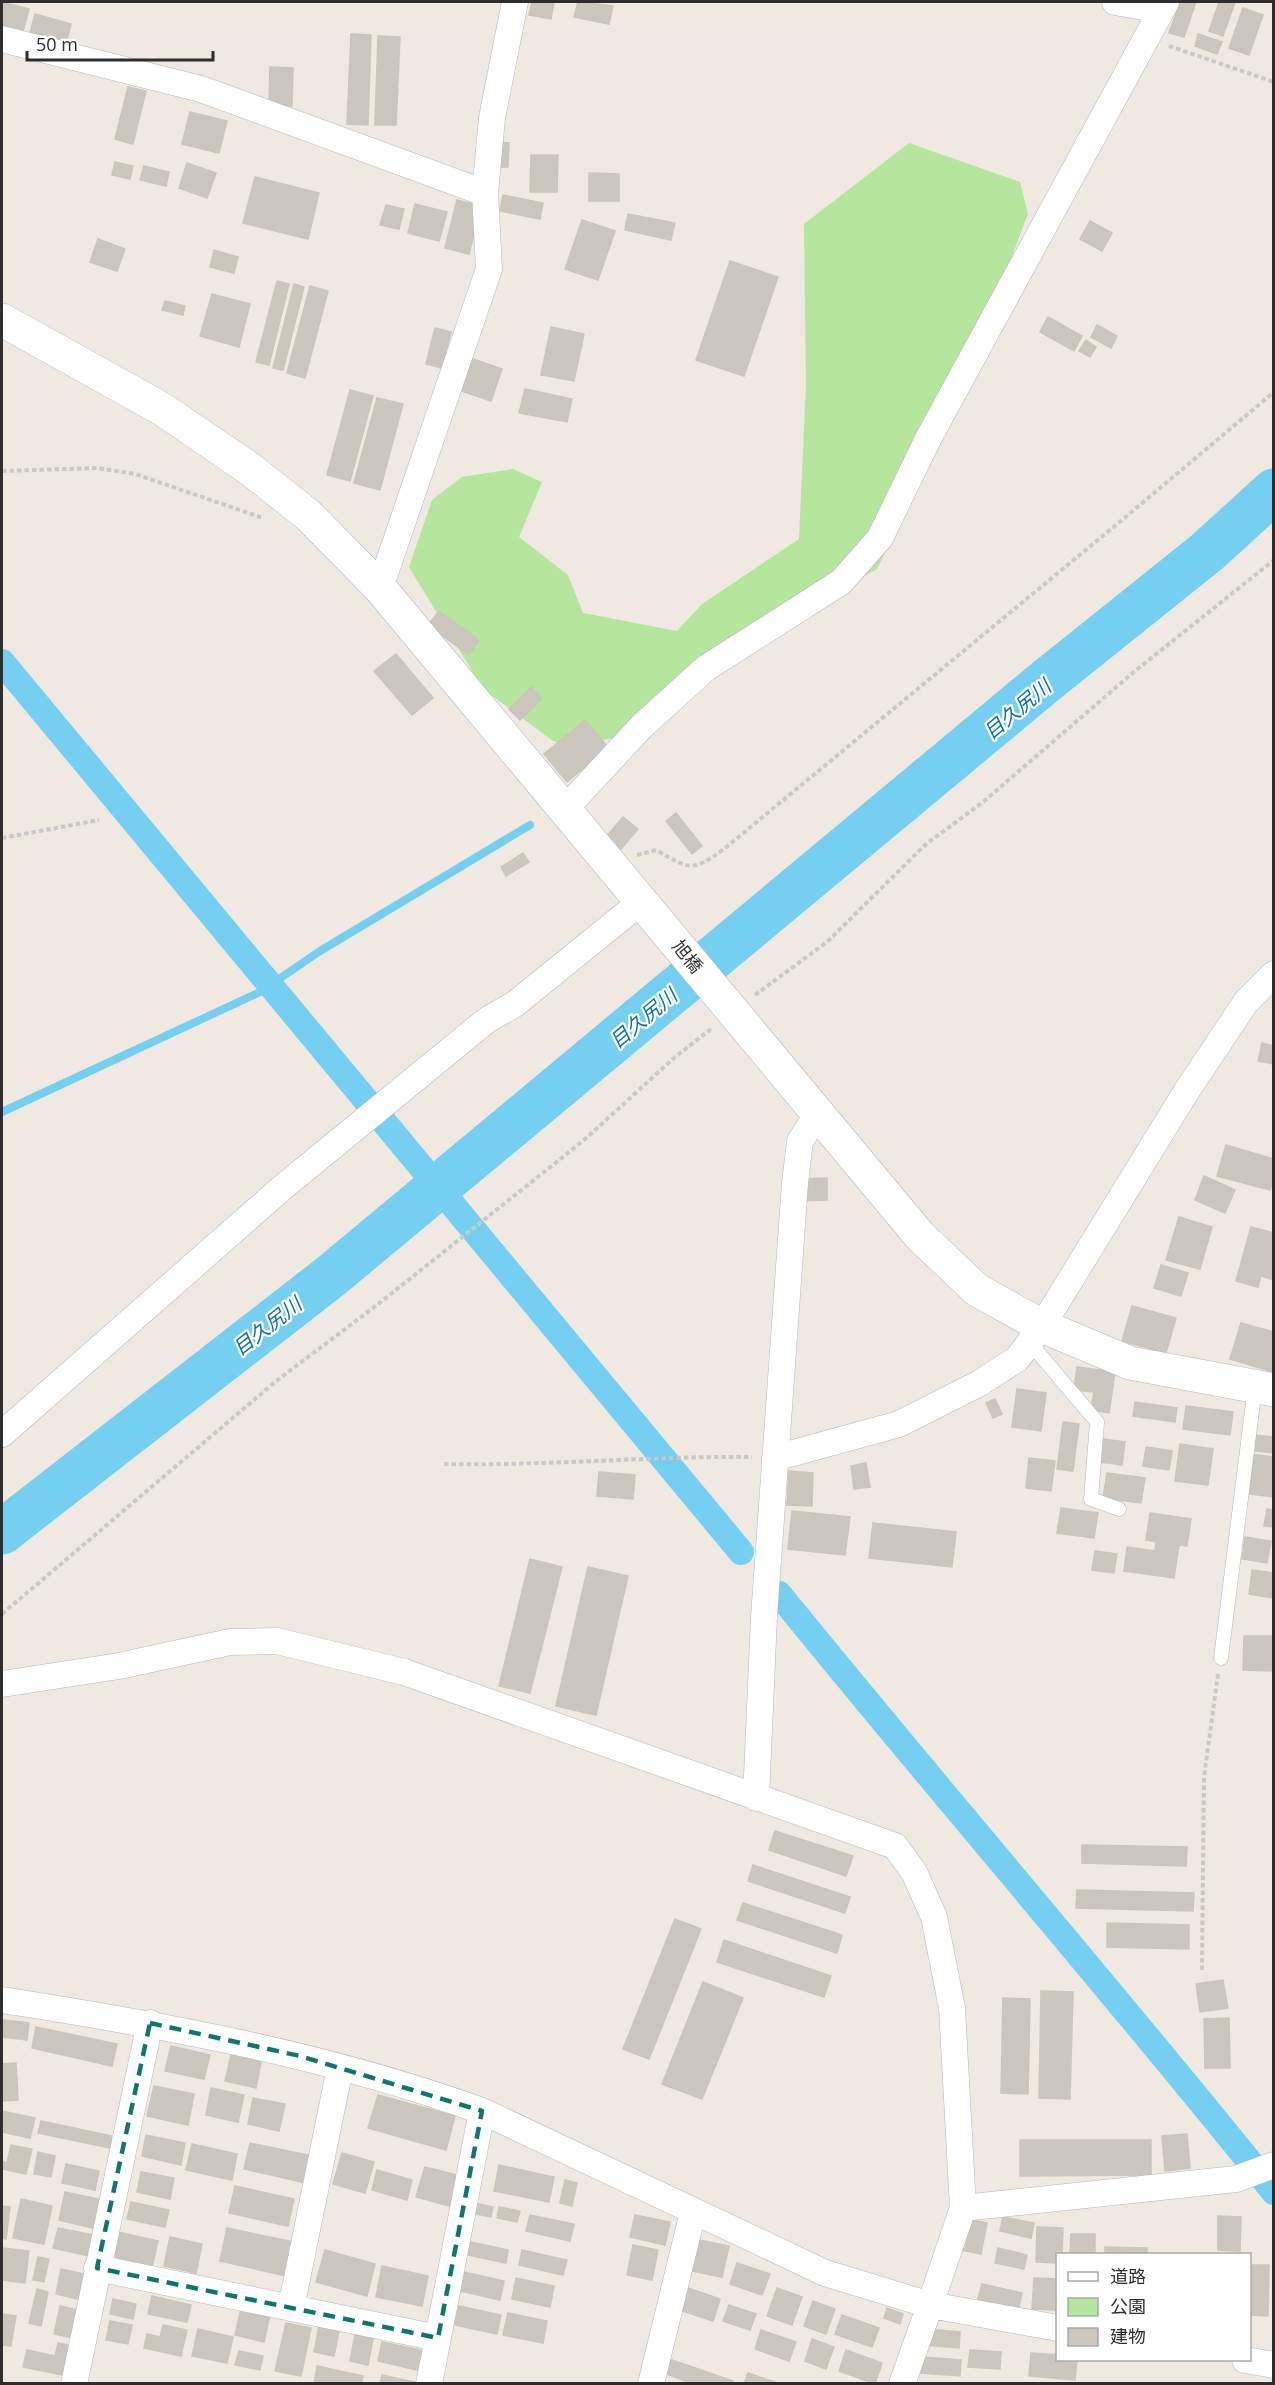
<svg xmlns="http://www.w3.org/2000/svg" width="1275" height="2385" viewBox="0 0 1275 2385" font-family="'Open Sans','Noto Sans JP',sans-serif">
	<style>
		.green { fill: #b6e59e }
		.lines { fill: none; stroke-linecap: round; stroke-linejoin: round }
		.stream { stroke: #75cff0; stroke-width: 8 }
		.canal { stroke: #75cff0; stroke-width: 26 }
		.river { stroke: #75cff0; stroke-width: 45 }
		.building { fill: #cbc7bf; stroke: #cbc5ba; stroke-width: 1.5 }
		.lane-casing { stroke: #b4b7c1; stroke-width: 15 }
		.street-casing { stroke: #b4b7c1; stroke-width: 27 }
		.secondary-casing { stroke: #b4b7c1; stroke-width: 34 }
		.path { stroke: #c9c9c9; stroke-width: 4; stroke-dasharray: 4.5 3; stroke-linecap: butt }
		.lane { stroke: #fff; stroke-width: 14 }
		.street { stroke: #fff; stroke-width: 26 }
		.secondary { stroke: #fff; stroke-width: 33 }
		.marked { fill: none; stroke: #0f766e; stroke-width: 4.5; stroke-dasharray: 12 8; stroke-linejoin: round }
		.labels { text-anchor: middle; dominant-baseline: central; stroke-width: 4.5; stroke-linejoin: round; paint-order: stroke }
		.street-label { font-size: 18px; fill: #2e2e2e; stroke: #fff }
		.water-label { font-size: 20px; font-style: italic; fill: #0d6fa3; stroke: #fff }
	</style>
	<rect width="100%" height="100%" fill="#efe9e1"/>
	<path class="green" d="M909,143L1020,182L1028,214L947,427L877,569L746,644L620,737L572,745L553,741L483,689L409,567L432,500L462,477L513,469L542,482L519,537L568,575L583,613L677,631L702,604L799,539L806,386L804,224Z"/>
	<g class="lines">
		<path class="stream" d="M2,1112L260,992L320,951L530,825"/>
		<path class="canal" d="M2,662L741,1552
			M779,1594C942,1795 1112,1990 1274,2192"/>
		<path class="river" d="M2,1532L331,1276L1046,681L1207,552L1274,491"/>
	</g>
	<path class="building" d="M2,2L29,9L22,35L2,30Z
		M532,2H554L551,19L529,15Z
		M578,2L613,6L609,24L574,17Z
		M1180,2H1196L1184,37L1169,33Z
		M1219,2H1235L1223,36L1209,31Z
		M1243,8L1263,15L1249,55L1229,48Z
		M35,14L71,24L65,47L29,37Z
		M351,34L371,35L368,125L347,124Z
		M1198,34L1222,42L1217,54L1195,46Z
		M378,36L400,37L396,125H375Z
		M270,67L293,68L292,106H269Z
		M128,87L146,91L133,144L115,139Z
		M190,112L227,121L219,153L182,144Z
		M496,142L509,143L508,167H495Z
		M531,155H558L557,192H530Z
		M115,162L133,166L130,179L112,175Z
		M187,163L216,173L207,198L179,188Z
		M144,166L169,172L166,186L140,180Z
		M589,173L619,174V201H589Z
		M255,177L319,193L308,239L243,223Z
		M503,195L543,203L540,219L500,211Z
		M457,200L481,206L469,254L445,248Z
		M415,204L447,212L439,241L408,233Z
		M386,205L404,209L399,229L380,225Z
		M628,214L675,223L671,240L625,230Z
		M582,220L615,231L598,280L565,269Z
		M1090,221L1112,233L1102,251L1080,239Z
		M98,239L125,249L117,271L90,262Z
		M214,250L238,257L234,273L210,267Z
		M730,261L778,277L744,376L696,360Z
		M277,281L289,284L269,365L256,362Z
		M294,284L304,287L283,370L273,368Z
		M310,286L328,291L305,378L287,373Z
		M212,294L250,304L239,347L200,336Z
		M165,301L185,306L183,315L162,310Z
		M1048,317L1082,336L1074,351L1040,332Z
		M1097,325L1117,336L1111,348L1091,337Z
		M551,327L584,334L574,381L541,375Z
		M435,328L451,332L442,368L426,364Z
		M1086,340L1096,347L1090,357L1079,351Z
		M467,357L502,369L491,401L456,389Z
		M525,389L572,399L567,422L519,413Z
		M350,390L373,396L350,481L327,475Z
		M377,398L403,404L380,490L354,483Z
		M439,611L479,640L469,655L428,625Z
		M396,654L433,698L412,715L374,671Z
		M531,687L542,699L520,720L509,709Z
		M585,720L608,747L567,782L544,754Z
		M676,813L702,846L692,854L666,821Z
		M623,817L638,829L621,849L606,837Z
		M523,853L529,862L506,876L501,867Z
		M1262,1043L1274,1046V1064L1258,1061Z
		M1226,1145L1274,1159V1178L1270,1190L1217,1176Z
		M1204,1176L1235,1190L1225,1213L1195,1200Z
		M827,1178V1200L802,1201L801,1179Z
		M1179,1217L1212,1227L1200,1269L1166,1260Z
		M1251,1227L1274,1233V1280L1261,1276L1258,1287L1236,1281Z
		M1161,1265L1188,1273L1181,1296L1154,1288Z
		M1132,1306L1176,1318L1166,1353L1122,1341Z
		M1241,1323L1274,1332V1372L1230,1359Z
		M1077,1367L1115,1372L1109,1413L1091,1410L1094,1392L1074,1390Z
		M1017,1389L1046,1393L1041,1431L1012,1427Z
		M995,1399L1002,1414L993,1418L986,1403Z
		M1135,1402L1177,1408L1175,1422L1133,1416Z
		M1186,1406L1233,1412L1230,1435L1183,1429Z
		M1063,1422L1079,1424L1073,1471L1057,1469Z
		M1253,1435L1274,1437V1453L1250,1450Z
		M1103,1439L1125,1442L1122,1465L1100,1462Z
		M1180,1444L1213,1449L1208,1485L1175,1481Z
		M1146,1447L1172,1451L1169,1470L1143,1466Z
		M1249,1454L1274,1457L1273,1497L1243,1493Z
		M1029,1458L1055,1461L1051,1491L1026,1488Z
		M866,1463L870,1487L854,1489L851,1466Z
		M789,1471L813,1473L812,1506L787,1505Z
		M599,1472L635,1475L633,1499L597,1496Z
		M1107,1473L1145,1478L1141,1503L1103,1498Z
		M1061,1508L1098,1513L1094,1538L1057,1533Z
		M1267,1509L1274,1510V1527L1264,1526Z
		M792,1511L850,1517L845,1555L788,1549Z
		M1150,1513L1191,1519L1187,1546L1179,1545L1174,1578L1124,1571L1127,1547L1155,1551L1156,1542L1146,1540Z
		M873,1523L956,1532L952,1567L869,1558Z
		M1245,1537L1271,1541L1267,1563L1242,1559Z
		M1095,1551L1117,1554L1114,1573L1092,1570Z
		M530,1559L562,1567L530,1693L499,1686Z
		M588,1567L628,1576L596,1715L556,1706Z
		M1252,1570L1274,1573V1598L1249,1594Z
		M1244,1636H1274V1671L1243,1670Z
		M775,1831L853,1856L846,1876L769,1850Z
		M1082,1845L1187,1847L1186,1866L1082,1863Z
		M753,1865L850,1897L845,1913L748,1881Z
		M1077,1890L1194,1893L1193,1911L1076,1908Z
		M743,1903L842,1935L837,1953L737,1920Z
		M675,1919L701,1929L649,2059L623,2049Z
		M1107,1923L1189,1925V1949L1107,1947Z
		M724,1940L831,1976L824,1997L717,1962Z
		M1223,1980L1228,2008L1200,2012L1196,1984Z
		M703,1982L743,1998L702,2099L662,2084Z
		M1041,1991L1073,1992L1070,2099L1039,2098Z
		M1003,1998L1030,1999L1028,2094L1001,2093Z
		M1229,2018L1230,2068H1205L1204,2019Z
		M3,2020L29,2023L27,2040L2,2037Z
		M36,2027L117,2044L112,2066L32,2048Z
		M171,2046L210,2055L204,2079L165,2071Z
		M231,2055L261,2062L256,2088L225,2081Z
		M16,2063L18,2100L2,2101V2064Z
		M154,2086L194,2094L188,2125L147,2116Z
		M211,2088L244,2095L238,2122L206,2115Z
		M378,2095L455,2116L446,2150L368,2128Z
		M253,2098L285,2104L279,2131L248,2124Z
		M2,2111L35,2118L30,2138L2,2132Z
		M41,2121L112,2136L110,2148L38,2133Z
		M1187,2134L1190,2168L1165,2171L1162,2136Z
		M146,2135L185,2143L181,2165L142,2156Z
		M1020,2140H1151V2175L1020,2176Z
		M250,2143L308,2155L302,2182L244,2169Z
		M192,2144L237,2154L232,2180L186,2170Z
		M11,2145L32,2149L26,2174L2,2169V2161L7,2163Z
		M38,2152L55,2156L51,2177L34,2174Z
		M342,2153L374,2162L365,2193L333,2184Z
		M66,2164L99,2171L95,2190L62,2183Z
		M499,2165L554,2177L549,2202L494,2191Z
		M425,2167L465,2177L457,2208L416,2197Z
		M377,2170L412,2180L407,2200L372,2190Z
		M141,2172L174,2178L170,2199L137,2192Z
		M565,2180L577,2183L572,2206L560,2203Z
		M235,2186L294,2199L288,2226L229,2213Z
		M65,2192L103,2200L97,2229L59,2220Z
		M21,2199L52,2206L44,2244L13,2238Z
		M131,2202L169,2210L165,2227L127,2219Z
		M470,2202L493,2207L491,2217L468,2212Z
		M2,2206L10,2207L6,2239L2,2238Z
		M499,2207L520,2211L517,2222L497,2218Z
		M530,2215L574,2224L570,2241L526,2231Z
		M635,2215L670,2222L665,2245L630,2237Z
		M1218,2216L1241,2217L1240,2251L1218,2250Z
		M1003,2217L1034,2223L1031,2238L1000,2231Z
		M963,2218L987,2223L981,2254L956,2249Z
		M1037,2227L1063,2228L1062,2254H1058V2263L1036,2262Z
		M58,2228L94,2235L89,2256L53,2248Z
		M227,2228L294,2242L287,2276L220,2261Z
		M118,2232L158,2241L152,2267L112,2259Z
		M1071,2234H1095V2254H1070Z
		M170,2237L202,2244L196,2273L164,2266Z
		M689,2238L729,2246L722,2277L682,2269Z
		M466,2241L508,2250L506,2263L463,2254Z
		M633,2245L658,2250L652,2280L627,2275Z
		M1105,2247L1147,2248V2254H1105Z
		M2,2248L29,2251L25,2283L2,2280Z
		M998,2248L1027,2255L1024,2269L995,2263Z
		M325,2250L375,2264L367,2296L316,2282Z
		M522,2250L567,2260L563,2275L519,2265Z
		M38,2257L49,2259L44,2282L33,2280Z
		M737,2263L770,2274L762,2295L730,2284Z
		M1250,2265H1269L1268,2316L1250,2315Z
		M382,2266L428,2276L422,2306L376,2297Z
		M61,2269L88,2275L82,2300L56,2294Z
		M464,2272L504,2281L500,2300L460,2291Z
		M516,2278L554,2286L550,2307L512,2299Z
		M1034,2278L1058,2279L1056,2310L1032,2309Z
		M982,2284L1022,2293L1018,2311L977,2302Z
		M685,2287L720,2299L713,2321L677,2309Z
		M777,2288L802,2297L792,2325L767,2316Z
		M37,2289L48,2292L41,2326L29,2323Z
		M152,2296L191,2305L187,2322L148,2314Z
		M113,2299L136,2304L133,2319L110,2314Z
		M813,2301L835,2309L826,2334L804,2326Z
		M729,2305L756,2314L750,2330L723,2321Z
		M60,2306L82,2311L77,2339L54,2334Z
		M459,2306L501,2315L497,2334L455,2325Z
		M887,2308L903,2314L900,2324L884,2318Z
		M241,2309L270,2315L264,2342L235,2335Z
		M508,2313L547,2321L543,2343L503,2335Z
		M2,2314L16,2316L11,2346L2,2345Z
		M842,2315L879,2328L872,2347L835,2334Z
		M110,2321L132,2325L128,2344L106,2340Z
		M286,2323L311,2328L301,2376L275,2371Z
		M163,2325L187,2330L181,2356L144,2348L147,2334L160,2337Z
		M319,2326L339,2331L334,2356L314,2352Z
		M198,2329L233,2337L227,2363L192,2356Z
		M925,2329L960,2332L959,2348L924,2345Z
		M761,2330L796,2342L789,2361L755,2349Z
		M355,2335L373,2339L368,2365L350,2361Z
		M812,2339L834,2347L826,2369L805,2361Z
		M382,2342L425,2351L421,2371L378,2361Z
		M58,2343L75,2346L68,2376L23,2367L27,2350L55,2356Z
		M846,2350L882,2363L875,2384L839,2371Z
		M970,2350L1001,2352L1000,2369L968,2367Z
		M239,2351L263,2356L260,2370L235,2365Z
		M1031,2353L1058,2355V2360H1077L1075,2380L1029,2376Z
		M922,2357L961,2360L960,2376L921,2373Z
		M669,2359L733,2381L732,2384H693L664,2373Z
		M317,2366L363,2376L361,2384H314Z
		M748,2373L778,2383L744,2384Z
		M382,2375L419,2383L380,2384Z"/>
	<g class="lines">
		<defs>
			<path id="lane" d="M1030,1343L1097,1422L1091,1499L1119,1509
				M1221,1658L1255,1387"/>
			<path id="street" d="M1115,2L1161,10
				M2,39L201,89L485,193
				M380,588L489,269L485,193L492,118L515,2
				M565,809L641,727L706,668L841,582L880,538L928,439L1166,2
				M2,1434L283,1187L487,1020L515,1004L642,901
				M775,1458L899,1424L980,1383L1017,1359L1042,1326L1186,1092L1246,1002L1274,974
				M2,1684L119,1666L230,1642L277,1641L404,1672L895,1846L914,1872L934,1917L952,2008L963,2208L930,2305L1058,2328
				M756,1798L764,1617L795,1183L800,1141L818,1114
				M2,2000C164,2025 327,2055 482,2111L825,2273L930,2305L902,2384
				M963,2208L1236,2179L1274,2165
				M97,2268L438,2338
				M291,2308L340,2068
				M1245,2360L1274,2365
				M74,2384L150,2023
				M429,2384L482,2111
				M651,2384L693,2212"/>
			<path id="secondary" d="M2,320L162,409L250,469L308,515L380,588L920,1236L977,1290L1042,1326L1130,1363L1274,1390"/>
		</defs>
		<use href="#lane" class="lane-casing"/>
		<use href="#street" class="street-casing"/>
		<use href="#secondary" class="secondary-casing"/>
		<path class="path" d="M1169,46L1274,82
			M2,471L98,468L135,474L263,518
			M2,838L99,820
			M637,855L656,850C690,869 691,873 724,849L1122,520L1274,392
			M755,995L827,942L925,845L983,802L1135,671L1274,560
			M444,1464C547,1466 649,1456 752,1457
			M2,1614L275,1382L377,1305L583,1141L674,1058L711,1029
			M1202,1970L1204,1777L1218,1674"/>
		<use href="#lane" class="lane"/>
		<use href="#street" class="street"/>
		<use href="#secondary" class="secondary"/>
	</g>
	<path class="marked" d="M150,2023L300,2056L482,2111L438,2338L97,2268Z"/>
	<g class="labels">
		<g class="street-label">
			<text transform="translate(688 956) rotate(51)">旭橋</text>
		</g>
		<g class="water-label">
			<text transform="translate(1017 709) rotate(-40)">目久尻川</text>
			<text transform="translate(643 1018) rotate(-40)">目久尻川</text>
			<text transform="translate(267 1326) rotate(-38)">目久尻川</text>
		</g>
	</g>
	<rect width="1275" height="2385" fill="none" stroke="#2e2e2e" stroke-width="6"/>
	<rect x="1056" y="2253" width="195" height="108" fill="#ffffff" stroke="#ababab" stroke-width="1.5"/>
	<rect x="1068" y="2272" width="30" height="9" fill="#ffffff" stroke="#ababab" stroke-width="1.5"/>
	<text x="1110" y="2283" font-size="18" fill="#2e2e2e">道路</text>
	<rect x="1068" y="2298" width="30" height="18" fill="#b6e59e" stroke="#ababab" stroke-width="1.5"/>
	<text x="1110" y="2313" font-size="18" fill="#2e2e2e">公園</text>
	<rect x="1068" y="2328" width="30" height="18" fill="#cbc7bf" stroke="#ababab" stroke-width="1.5"/>
	<text x="1110" y="2343" font-size="18" fill="#2e2e2e">建物</text>
	<path d="M27 51v9h186v-9" fill="none" stroke="#2e2e2e" stroke-width="3"/>
	<text x="36" y="51" font-size="18" fill="#2e2e2e" stroke="#ffffff" stroke-width="4.5" paint-order="stroke">50 m</text>
</svg>
